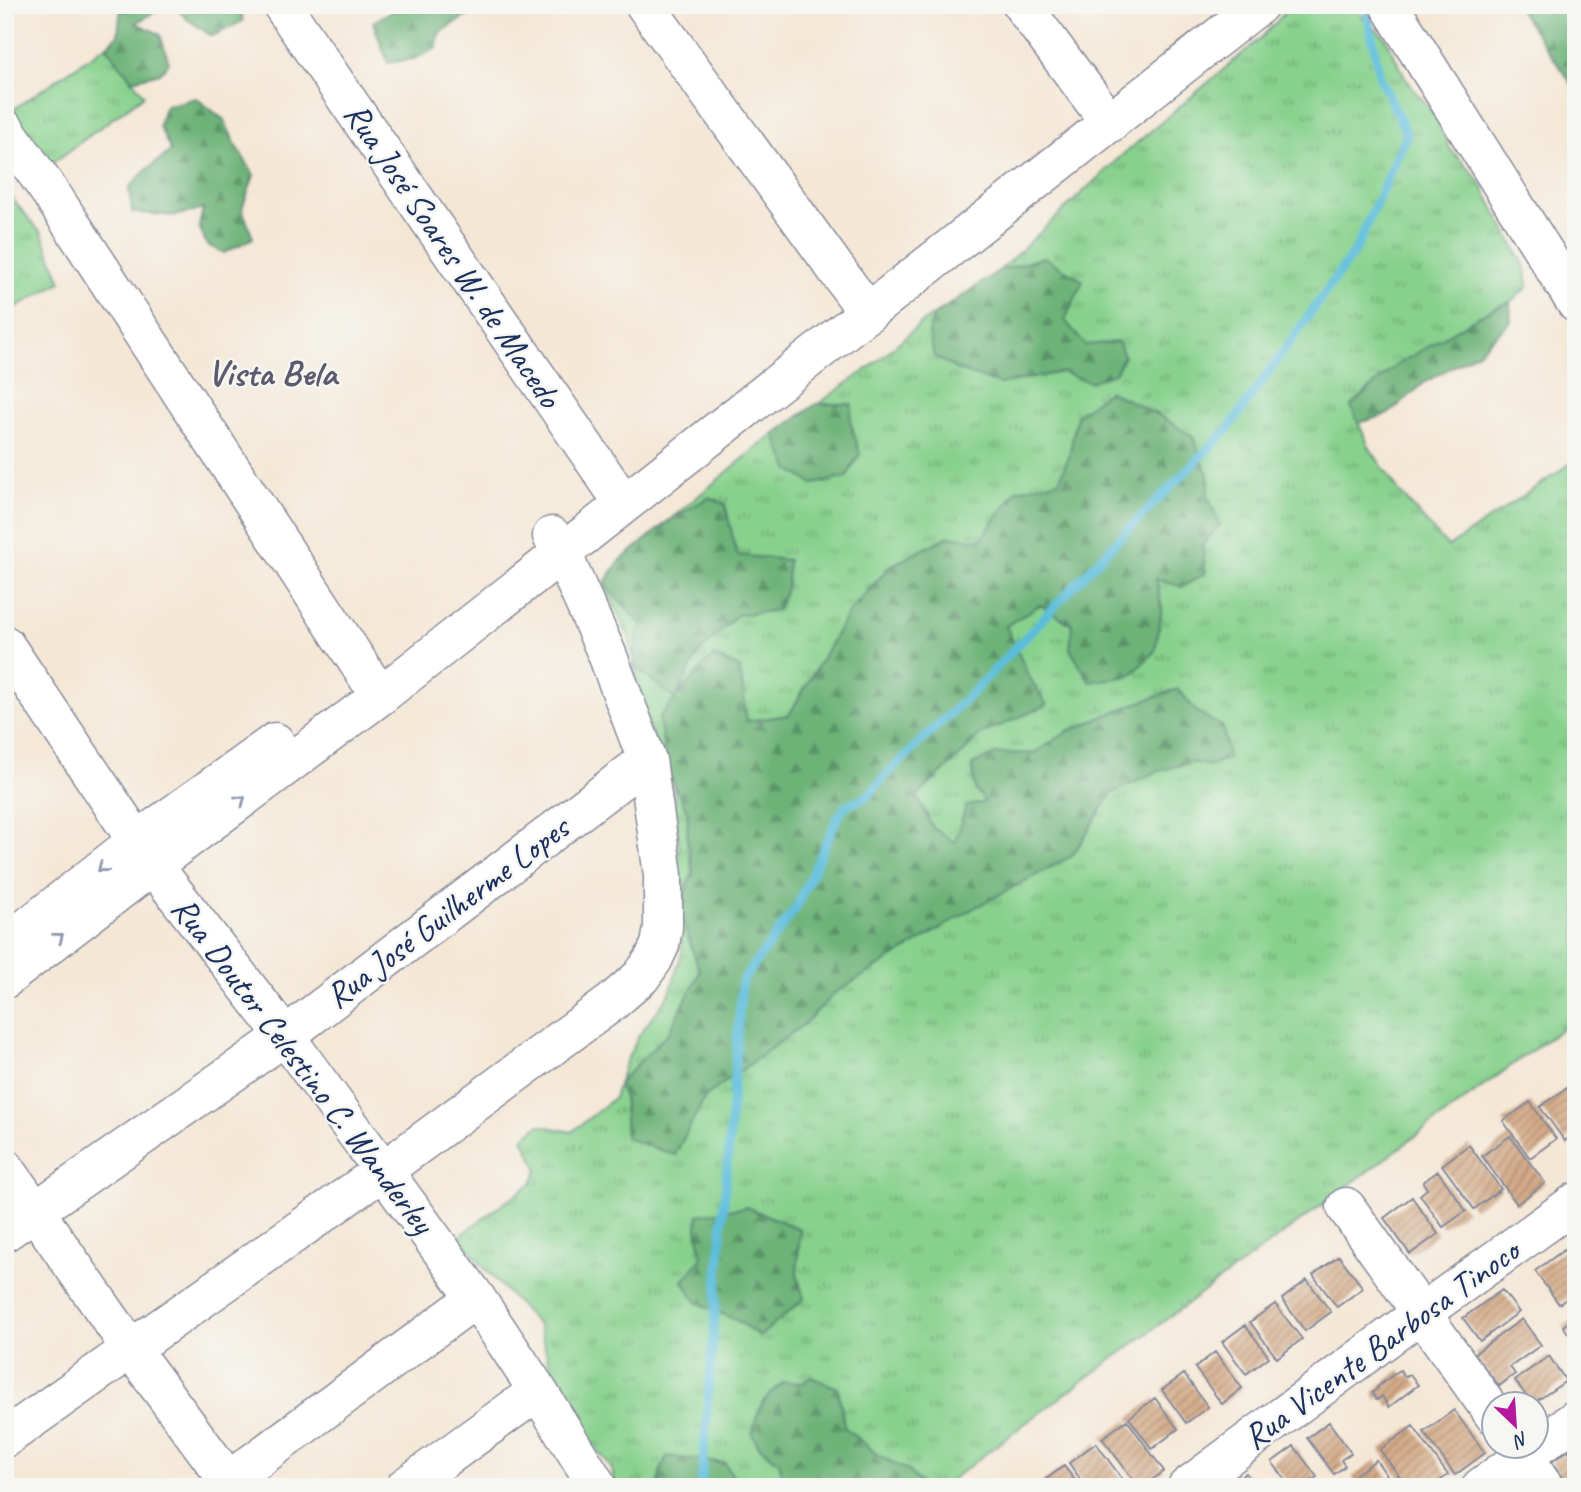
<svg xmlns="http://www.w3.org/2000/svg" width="1581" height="1492" viewBox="0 0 1581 1492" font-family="Caveat,sans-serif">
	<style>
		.grass { fill: url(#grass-tufts); stroke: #518076; stroke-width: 2 }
		.forest { fill: url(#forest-firs); stroke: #44716b; stroke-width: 2 }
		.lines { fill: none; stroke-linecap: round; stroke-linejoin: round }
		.stream { stroke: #5cbddb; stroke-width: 9 }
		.building { fill: url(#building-hatch) }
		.minor-casing { stroke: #888b9a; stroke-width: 41 }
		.minor { stroke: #fff; stroke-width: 38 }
		.oneway { stroke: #8d97ae }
		.labels { text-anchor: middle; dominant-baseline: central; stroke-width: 5; stroke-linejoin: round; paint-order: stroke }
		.street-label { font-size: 35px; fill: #1b2f5e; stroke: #f6f6f2 }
		.neighbourhood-label { font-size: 37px; font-weight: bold; fill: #5c5a6c; stroke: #f6f6f2 }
	</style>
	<defs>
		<pattern id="grass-tufts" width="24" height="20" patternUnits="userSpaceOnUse" patternTransform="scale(1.75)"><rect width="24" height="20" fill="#87d18d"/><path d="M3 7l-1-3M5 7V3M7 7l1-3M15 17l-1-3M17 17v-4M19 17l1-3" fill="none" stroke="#6eaa76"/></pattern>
		<pattern id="forest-firs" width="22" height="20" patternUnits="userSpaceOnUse" patternTransform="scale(1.75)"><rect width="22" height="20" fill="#6db378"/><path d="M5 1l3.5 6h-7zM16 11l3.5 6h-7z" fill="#599266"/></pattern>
		<pattern id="building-hatch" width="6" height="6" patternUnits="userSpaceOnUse" patternTransform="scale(1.75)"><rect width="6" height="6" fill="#d4aa87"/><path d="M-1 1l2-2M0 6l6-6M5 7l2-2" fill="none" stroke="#ab8b72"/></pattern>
	</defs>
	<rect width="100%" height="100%" fill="#f6f6f2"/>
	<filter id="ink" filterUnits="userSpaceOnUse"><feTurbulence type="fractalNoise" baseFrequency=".0143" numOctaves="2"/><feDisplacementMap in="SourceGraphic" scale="14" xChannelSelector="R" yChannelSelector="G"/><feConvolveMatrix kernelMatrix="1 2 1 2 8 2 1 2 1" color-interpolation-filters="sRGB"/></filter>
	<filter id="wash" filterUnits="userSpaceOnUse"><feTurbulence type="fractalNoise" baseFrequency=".00686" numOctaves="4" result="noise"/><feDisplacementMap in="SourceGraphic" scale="28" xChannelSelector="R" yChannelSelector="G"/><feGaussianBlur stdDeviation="1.57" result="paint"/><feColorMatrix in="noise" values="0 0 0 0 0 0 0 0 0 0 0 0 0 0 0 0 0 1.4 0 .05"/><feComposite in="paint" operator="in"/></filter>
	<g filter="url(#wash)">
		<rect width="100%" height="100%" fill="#f4e7d5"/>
		<path class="grass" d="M1292,5H1353L1361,15L1385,37L1406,79L1443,125L1449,148L1479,180L1526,269L1528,287L1510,302L1486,312L1351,406L1369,447L1400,493L1448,547L1576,460V1018L1027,1422L942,1487H924L907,1470L879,1456L844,1427L838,1388L759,1446L780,1463L782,1481L777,1487H739L735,1481L660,1472L659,1487H611L614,1484L612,1469L589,1439L554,1381L539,1326L485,1269L466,1245L457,1237L532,1183L538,1169L523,1138L539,1125L572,1132L614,1098L625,1064L638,1037L670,993L682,952L678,907L679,844L673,786L641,707L629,637L604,584L619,562L756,448L873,365L920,324L999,271L1119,158L1262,37Z
			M106,46L144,95L47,167L5,115Z
			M5,189L18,206L42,234L61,282L5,313Z"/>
		<path class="forest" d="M121,5H167L136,23L160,34L169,63L160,73L132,80L106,46L118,35Z
			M173,5H240L243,21L212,36L187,19Z
			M403,5H540V9L517,11L486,6L456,22L438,35L437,48L414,59L388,63L373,22Z
			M1516,5H1576V90Z
			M196,98L224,120L235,144L254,175L242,208L253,238L224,253L207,245L199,226L203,209L173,216L132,212L129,188L146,170L171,151L159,126L165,106Z
			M1044,257L1083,281L1065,320L1085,345L1118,342L1124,356L1116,372L1090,382L1062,372L999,384L956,369L934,356L929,334L933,316L999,271Z
			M1510,302L1511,321L1478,352L1424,383L1388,414L1358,423L1351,406L1395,366L1486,312Z
			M1109,391L1159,415L1193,437L1208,475V497L1220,525L1202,545L1206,573L1182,587L1156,579L1162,609L1155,651L1130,676L1090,682L1070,649L1072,625L1040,605L1006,626L1028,675L1047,705L981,734L962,754L917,796L933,828L955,842L966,806L985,802L975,789L972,765L995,754L1034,753L1069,731L1126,707L1178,689L1196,711L1223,727L1228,758L1210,766L1192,762L1158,771L1112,793L1072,856L974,908L835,993L804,1024L705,1097L675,1155L626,1138L624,1098L618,1084L669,1032L700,972L678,907L693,873L687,839L688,813L667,771L659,718L675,699L633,665L640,623L604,584L619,562L670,520L709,497L725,504L737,555L788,560L787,586L778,610L737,615L697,655L677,696L713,656L740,668L747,721L789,715L849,612L890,566L949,536L980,540L1017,490L1059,481L1069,457L1077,415Z
			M816,404H852L850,421L860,454L846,478L813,484L789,469L779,446L775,434Z
			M746,1207L800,1229L797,1274L804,1299L760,1336L736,1320L696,1302L683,1281L702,1258L697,1228L698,1215Z
			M810,1377L838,1388L844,1427L879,1456L907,1470L924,1487H777L782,1481L780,1463L759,1446L752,1433C759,1406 762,1399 784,1382L803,1383Z
			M667,1456L725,1463L739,1487H659L660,1472Z"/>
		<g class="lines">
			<path class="stream" d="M701,1487L742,981L796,908L836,821L845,806L868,796L892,769L977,688L1118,540L1229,428L1356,249L1407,134L1380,78L1366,5"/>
		</g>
		<g id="blocks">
			<path class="building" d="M1567,1088L1576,1101V1142L1571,1136L1565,1141L1540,1107Z
				M1530,1102L1556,1139L1530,1158L1503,1121Z
				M1510,1136L1545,1183L1517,1204L1482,1156Z
				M1469,1145L1501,1189L1474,1209L1442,1165Z
				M1438,1171L1466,1211L1443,1227L1420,1195L1427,1189L1423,1182Z
				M1412,1197L1438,1234L1410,1254L1384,1218Z
				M1564,1250L1576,1266V1292L1559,1304L1535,1271Z
				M1339,1256L1363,1288L1337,1307L1313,1275Z
				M1307,1280L1331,1312L1305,1331L1282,1299Z
				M1502,1290L1519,1312L1480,1341L1463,1318Z
				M1275,1304L1302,1339L1277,1358L1250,1322Z
				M1576,1317V1344L1563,1326Z
				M1522,1319L1541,1345L1510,1367L1515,1374L1499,1386L1474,1354Z
				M1245,1325L1269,1357L1246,1374L1222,1342Z
				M1215,1352L1242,1388L1222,1404L1195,1368Z
				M1549,1356L1566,1381L1532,1404L1515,1380Z
				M1400,1370L1405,1377L1410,1374L1418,1385L1389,1407L1382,1396L1377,1400L1372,1393L1378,1388L1377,1387Z
				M1184,1374L1208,1407L1186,1423L1162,1390Z
				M1155,1398L1178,1429L1152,1449L1129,1418Z
				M1454,1410L1485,1453L1455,1475L1424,1432Z
				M1127,1420L1164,1471L1143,1487H1139L1102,1438Z
				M1329,1422L1351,1453L1341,1460L1345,1466L1334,1474L1307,1438Z
				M1413,1426L1448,1475L1431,1487H1407L1380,1450Z
				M1096,1443L1128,1487H1086L1069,1463Z
				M1294,1446L1317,1477L1306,1484L1308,1487H1291L1272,1462Z
				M1569,1450L1576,1460V1487H1569L1551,1462Z
				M1376,1460L1395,1487H1359L1352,1477Z
				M1064,1466L1080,1487H1046L1042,1482Z
				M1246,1473L1256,1487H1232L1230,1485Z"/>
		</g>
	</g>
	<g filter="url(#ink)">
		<use href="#blocks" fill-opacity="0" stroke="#888b9a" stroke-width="2"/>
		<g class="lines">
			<defs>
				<path id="minor" d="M282,5L624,504
					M645,5L868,313
					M1022,5L1110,123
					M1389,5L1576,303
					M5,129L54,198L380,696
					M5,645L153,865L285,1036L476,1298L538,1391L598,1487
					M5,945L138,840L275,742
					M5,979L153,865L380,696L1259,5
					M5,1168L131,1349L233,1487
					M1346,1207L1494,1415
					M5,1232L285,1036L647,760
					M5,1438L384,1170L611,1003L641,977L653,960L660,945L663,928V875L647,760L607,654L562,553L552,536
					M1516,1446L1544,1487
					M220,1487L476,1298
					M405,1487L538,1391
					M1187,1487L1420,1314L1576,1202
					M1481,1487L1576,1419"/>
			</defs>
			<use href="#minor" class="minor-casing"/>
			<use href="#minor" class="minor"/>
		</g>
		<defs><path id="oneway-chevron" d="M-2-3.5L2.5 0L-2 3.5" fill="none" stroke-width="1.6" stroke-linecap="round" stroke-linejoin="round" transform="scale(1.75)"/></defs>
		<g class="oneway">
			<use href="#oneway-chevron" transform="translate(241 800) rotate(-37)"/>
			<use href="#oneway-chevron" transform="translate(102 868) rotate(142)"/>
			<use href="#oneway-chevron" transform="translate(59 937) rotate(-38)"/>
		</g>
	</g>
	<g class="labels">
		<g class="street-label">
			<text transform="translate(453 255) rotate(56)">Rua José Soares W. de Macedo</text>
			<text transform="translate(447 912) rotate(-37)">Rua José Guilherme Lopes</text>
			<text transform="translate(303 1065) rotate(53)">Rua Doutor Celestino C. Wanderley</text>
			<text transform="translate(1381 1344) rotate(-36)">Rua Vicente Barbosa Tinoco</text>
		</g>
		<g class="neighbourhood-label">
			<text x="272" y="372">Vista Bela</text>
		</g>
	</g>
	<rect width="1581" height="1492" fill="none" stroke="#f6f6f2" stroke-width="28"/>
	<g transform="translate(1515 1425) rotate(155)"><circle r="33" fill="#f6f6f2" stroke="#9ea6b7" stroke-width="2"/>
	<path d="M0-5L12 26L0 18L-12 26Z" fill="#b5179e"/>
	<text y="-10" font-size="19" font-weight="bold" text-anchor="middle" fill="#1b2f5e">N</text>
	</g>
</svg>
